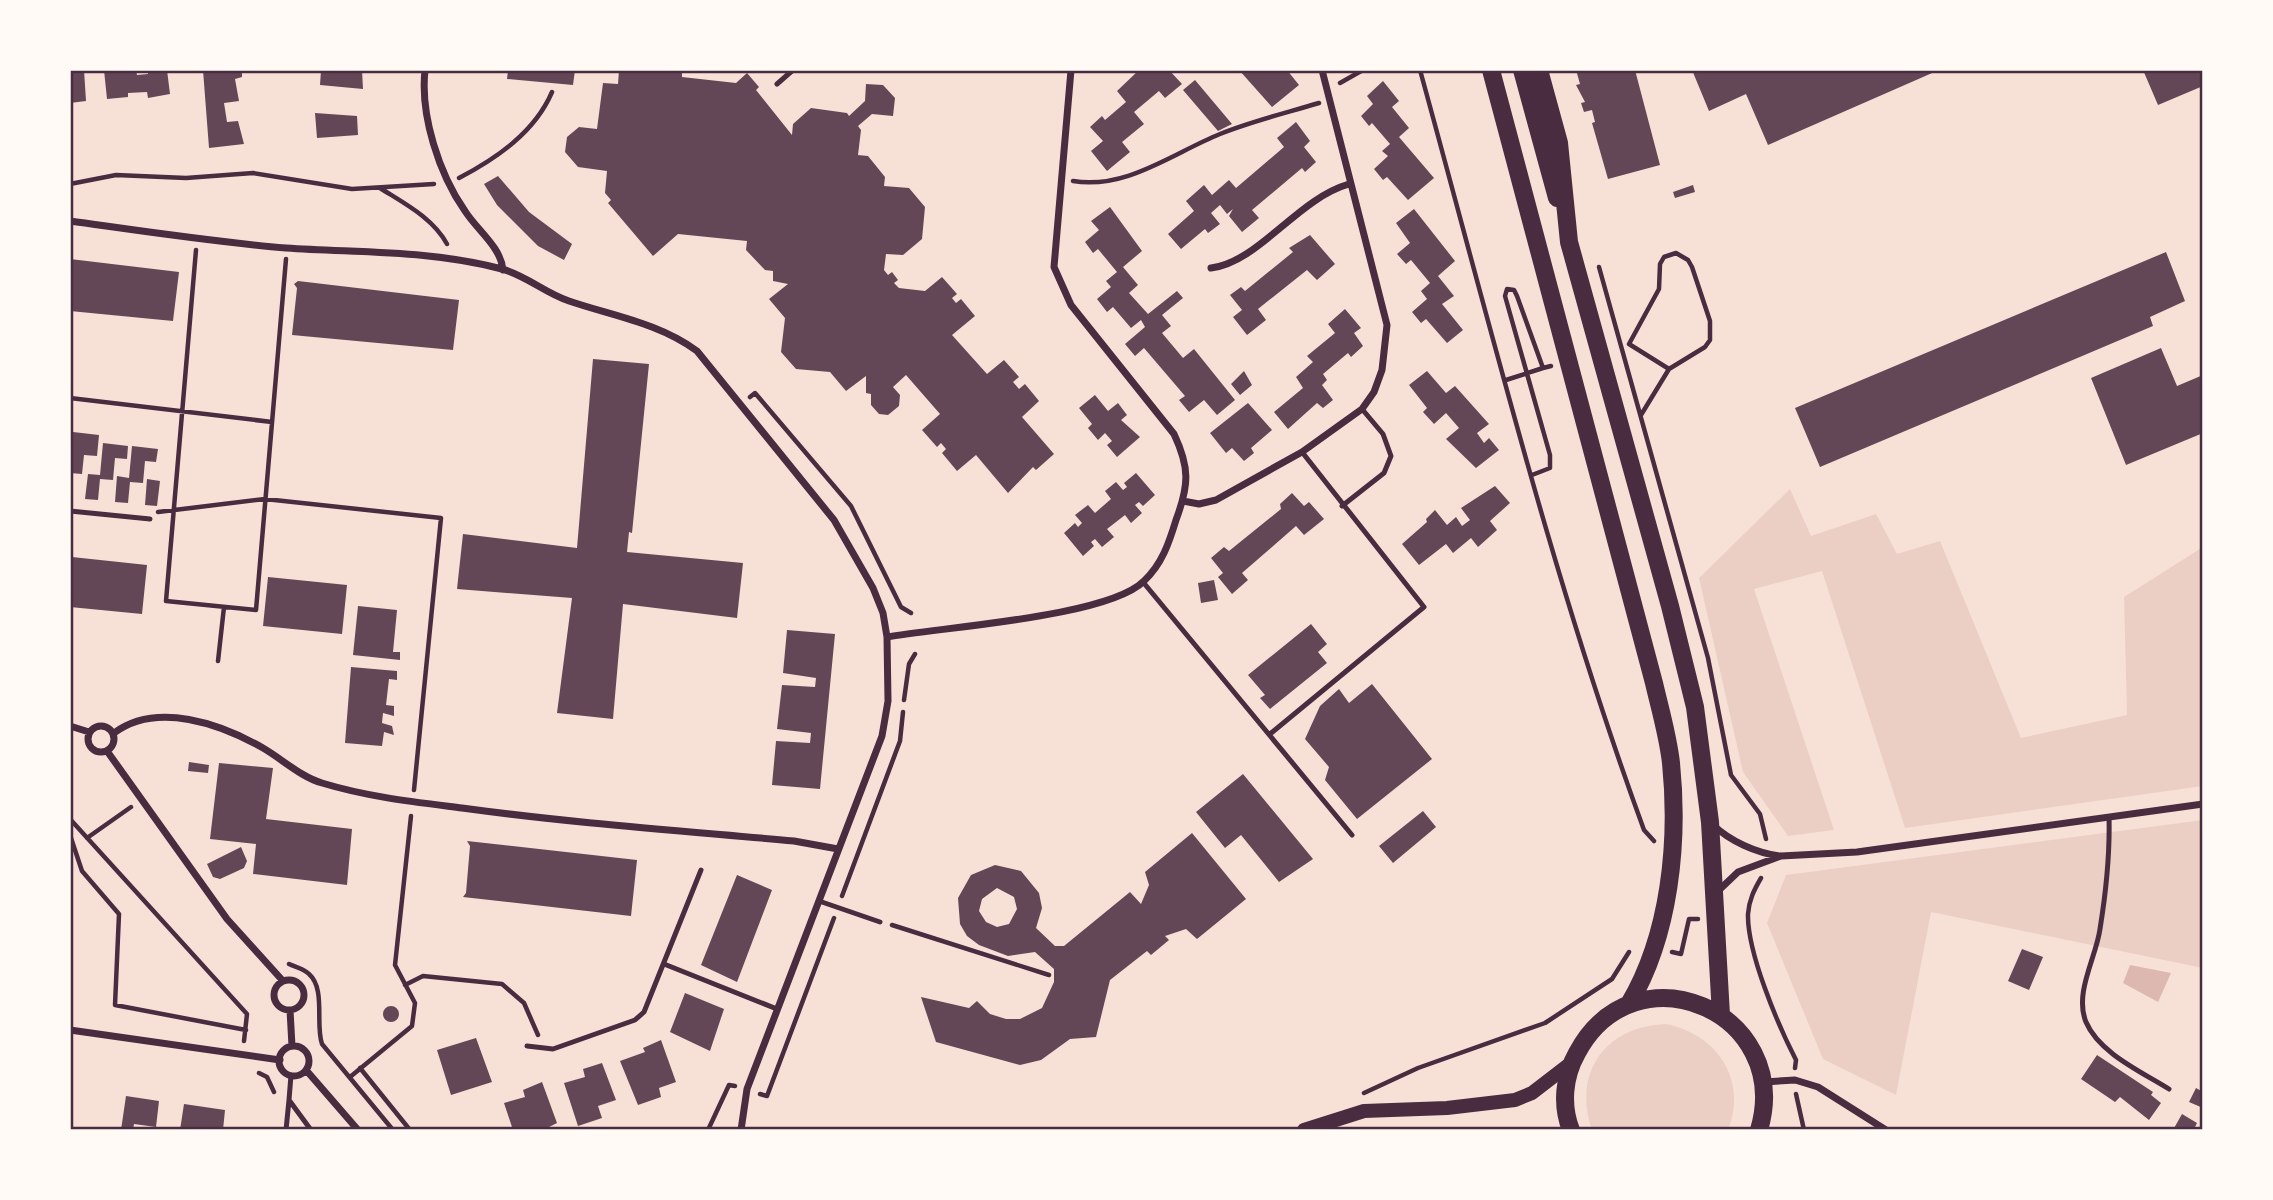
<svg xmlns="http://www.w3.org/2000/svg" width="2273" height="1200" viewBox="0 0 2273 1200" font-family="Montserrat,sans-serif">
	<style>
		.green { fill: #ebcfc5 }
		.water { fill: #dcb8b0 }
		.building { fill: #644757; fill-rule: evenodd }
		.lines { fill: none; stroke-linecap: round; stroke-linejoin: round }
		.path { stroke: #4a2c40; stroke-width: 4.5 }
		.service { stroke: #4a2c40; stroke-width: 5 }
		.minor { stroke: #4a2c40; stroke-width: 7 }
		.secondary { stroke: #4a2c40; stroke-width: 14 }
		.primary { stroke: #4a2c40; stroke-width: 18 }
		.neatline { fill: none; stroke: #4a2c40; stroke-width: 2.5 }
	</style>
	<rect width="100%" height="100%" fill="#f7e1d7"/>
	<path class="green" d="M1790,489L1811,536L1876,514L1897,554L1940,541L2021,738L2127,715L2124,597L2203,547V786L1905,828L1822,571L1754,589L1834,830L1788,836L1743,772L1699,578Z
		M2203,820V968L1931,912L1896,1095L1823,1059L1767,923L1786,875Z
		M1666,1024C1717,1034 1748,1080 1728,1130H1592C1572,1072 1606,1026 1666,1024Z"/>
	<path class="water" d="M2130,965L2171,973L2158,1002L2123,983Z"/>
	<path class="building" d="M70,70H84L86,101L70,103Z
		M104,70H136L137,75L148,74V70H167L170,94L148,98L147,92L128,93V97L107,99Z
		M203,70H242V77L235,79L239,101L224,103L227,122L238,121L244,144L209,148Z
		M321,70H362L363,89L320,85Z
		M508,70H575L573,85L507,79Z
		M619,70H682V77L736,83L747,73L759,87L756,90L792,135L793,124L811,108L847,113L849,116L865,101L866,84L883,85L895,98L893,116L872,114L858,126L861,130L858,155L868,156L885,177L884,186L909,188L925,207L922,239L903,255L886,254L884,270L888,275L892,272L898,280L894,283L899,288L925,291L942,277L957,294L952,298L956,303L961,299L975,316L952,335L987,374L1004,360L1019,377L1013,382L1019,389L1025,384L1039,401L1022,417L1054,454L1036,470L1033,467L1008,493L976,455L957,471L942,453L946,449L941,443L937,447L922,430L940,414L906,375L893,387L900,395L899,406L888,415L879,414L871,405V394L866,393V376L846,391L830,372L796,369L781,352L785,318L769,299L788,284L773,281V271L765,270L746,250L747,241L678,234L653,256L608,203L611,200L605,193L607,171L578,167L565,152L567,137L579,127L597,129L603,83L618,84Z
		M1139,70L1160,73L1169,70L1182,84L1165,98L1159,91L1134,112L1144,124L1122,142L1130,152L1107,171L1091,151L1103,141L1090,127L1102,116L1105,120L1126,102L1117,91Z
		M1239,70H1287L1299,85L1272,107Z
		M1576,70H1635L1660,165L1608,179L1592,123L1595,122L1592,110L1584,112L1581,103L1585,102L1576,85L1580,84Z
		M1692,70H1939L1768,145L1746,94L1709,111Z
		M2143,70H2200L2203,86L2158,105Z
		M1195,80L1232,124L1218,131L1183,90Z
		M1383,81L1399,101L1392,107L1409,128L1399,137L1434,178L1408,200L1387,177L1383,180L1374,169L1388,156L1382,151L1390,144L1372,123L1369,126L1361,116L1373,104L1367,96Z
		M315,113L357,116L358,135L317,138Z
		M1296,122L1310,141L1304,147L1316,162L1305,172L1302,168L1252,210L1259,218L1242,232L1229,216L1233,209L1227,214L1220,205L1211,213L1220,224L1208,233L1205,229L1181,249L1168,234L1194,211L1186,201L1204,185L1212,195L1229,180L1236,188L1284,147L1277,138Z
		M498,176L529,212L572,244L564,260L538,246L497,205L484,184Z
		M1693,185L1695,192L1675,198L1673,192Z
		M1110,207L1142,251L1123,267L1138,285L1129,293L1148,314L1177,291L1183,298L1162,315L1171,326L1162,333L1183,358L1194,349L1235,400L1217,415L1204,400L1189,412L1179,400L1185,396L1144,348L1135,356L1125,344L1145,327L1141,320L1131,328L1113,307L1107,312L1097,299L1111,287L1106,281L1117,272L1098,249L1093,253L1085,242L1099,230L1091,221Z
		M1414,209L1455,261L1438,276L1454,296L1442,304L1463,330L1447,343L1426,319L1421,323L1412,312L1427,299L1421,291L1430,283L1411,260L1406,264L1397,254L1410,243L1396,223Z
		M1310,235L1335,264L1317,280L1307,270L1258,309L1266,320L1247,335L1233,317L1242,310L1230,295L1241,287L1245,291L1293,252L1289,248Z
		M2166,252L2185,301L2150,317L2153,326L1820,467L1795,408Z
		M70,259L179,272L173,321L70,311Z
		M298,281L459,300L453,350L292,335L297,288L294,284Z
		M1345,309L1361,328L1354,333L1363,346L1351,357L1348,353L1323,374L1327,380L1322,385L1333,400L1323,408L1317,403L1288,429L1274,412L1303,388L1296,377L1313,362L1307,356L1335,333L1328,324Z
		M2161,348L2177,386L2203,375V433L2126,465L2091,378Z
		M593,359L649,364L632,533L629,532L627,552L743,563L737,618L623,604L613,719L557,713L572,598L457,589L463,534L577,548Z
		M1244,371L1252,385L1240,395L1231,384Z
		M1427,371L1446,393L1455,386L1489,424L1477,433L1484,443L1489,438L1499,450L1476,468L1446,439L1459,428L1446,413L1434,424L1423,412L1427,408L1409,385Z
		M1095,395L1108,411L1118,403L1127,415L1121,420L1140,437L1117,457L1107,445L1112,441L1105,433L1098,440L1088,428L1092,424L1079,408Z
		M1248,403L1272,430L1251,448L1254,453L1244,461L1232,448L1226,453L1210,433Z
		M73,432L99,435L97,456L84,455L82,474L70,473Z
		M103,443L128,446L127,459L115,458L113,480L100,479L98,500L85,499L88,474L100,475Z
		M132,446L158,449L156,462L145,461L143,483L130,482L128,503L115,502L117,476L129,478Z
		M1136,473L1155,495L1143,506L1139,502L1135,505L1142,513L1131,523L1125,515L1107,529L1114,537L1102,547L1095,539L1091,542L1094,546L1083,556L1064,533L1075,523L1078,527L1082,523L1075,515L1088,505L1095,513L1111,499L1105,491L1116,482L1123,490L1127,487L1124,483Z
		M147,479L160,481L157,506L145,505Z
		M1495,486L1510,503L1490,521L1497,530L1478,547L1471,538L1453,553L1446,544L1419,565L1402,544L1427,522L1426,519L1435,510L1447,525L1456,517L1462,526L1470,520L1461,508Z
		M1292,493L1304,506L1309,502L1324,519L1304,535L1296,526L1242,573L1248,580L1232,594L1218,577L1223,573L1211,558L1224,547L1229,551L1281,509L1280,504Z
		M72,557L147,565L142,614L70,607Z
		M268,577L347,585L342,634L263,626Z
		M1214,580L1218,600L1201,603L1198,583Z
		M358,606L397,610L393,652H400V660L353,655Z
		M1311,624L1327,644L1318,652L1327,663L1270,709L1260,698L1265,695L1248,675Z
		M787,630L835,634L820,789L772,785L776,741L810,743L811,733L777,729L782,685L815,687L816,678L783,673Z
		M351,667L397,671V680L389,679L386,705L394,706V716L383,713L382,723L392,726L394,735L384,732L382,746L345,743Z
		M1372,684L1432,759L1357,819L1325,780L1329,767L1305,739L1320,706L1339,689L1349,703Z
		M189,762L209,765L208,773L188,771Z
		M219,763L273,768L266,819L352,829L347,885L253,874L256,844L210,839Z
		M1243,774L1313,859L1279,882L1241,835L1225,848L1196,812Z
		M1423,811L1436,827L1393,863L1379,846Z
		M1192,833L1246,899L1197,939L1186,929L1165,936L1169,940L1151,955L1147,951L1110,980L1096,1037L1070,1039L1041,1060L1020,1065L936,1042L921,997L969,1008L977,1001L990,1014L1006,1019H1020L1042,1008L1054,982V969L1035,952L1008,956L979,945L967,936L960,924L958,898L971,875L995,865L1021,871L1039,893L1042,908L1036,928L1055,946H1064L1130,892L1141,904L1149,885L1145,872ZM997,888L1014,897L1017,909L1009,924L997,927L986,922L979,911L982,899Z
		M467,841L637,860L631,916L463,897L466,893L470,846Z
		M241,847L247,861L244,868L220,879L213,877L207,864Z
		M737,875L772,890L737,982L701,965Z
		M2022,949L2043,957L2029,990L2008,981Z
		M685,993L724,1009L710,1051L670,1032Z
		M383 1014a8 8 0 1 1 16 0a8 8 0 1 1-16 0Z
		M476,1038L492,1082L451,1095L437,1050Z
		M661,1040L676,1082L659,1088L661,1097L638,1105L620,1061L645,1052L643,1048Z
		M2097,1055L2153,1092L2151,1095L2161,1103L2149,1120L2120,1097L2115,1102L2081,1079Z
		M602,1063L616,1100L598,1106L602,1118L578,1126L564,1083L585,1077L583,1069Z
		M542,1082L557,1123L543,1130H513L504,1103L525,1097L523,1090Z
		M2196,1088L2203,1092V1108L2189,1102Z
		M126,1096L159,1101L156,1127L134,1124L133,1130H121Z
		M184,1104L225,1110L223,1130H180Z
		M2182,1114L2197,1123L2195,1127L2199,1130H2173Z"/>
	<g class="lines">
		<path class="path" d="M1420,70C1490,324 1553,582 1644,830L1654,841
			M1340,83L1363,70
			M459,178C497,158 535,132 552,92
			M1073,181C1126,190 1173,153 1220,134C1252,121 1286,113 1319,103
			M70,184L116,175L186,178L253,173L352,189L434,184
			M380,188C405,204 433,218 447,244
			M196,250L166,601L256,610L286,259
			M1599,267L1708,658L1731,775L1760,814L1766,839
			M1506,380L1543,368
			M750,397L755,393L851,506L901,607L911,613
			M70,398L272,422
			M1641,415L1669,369L1705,347L1710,340V321L1692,267L1688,260L1676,253L1664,257L1660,264L1659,289L1629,344L1669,369
			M1532,475L1550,468V455L1505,296L1507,289L1514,290L1517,296L1543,368L1551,366
			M158,512L265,499L441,518L414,790
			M218,661L224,607
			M904,700L909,664L915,654
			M70,819L247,1014L244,1041
			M70,835L82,871L119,914L115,1005L246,1030
			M87,838L131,807
			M1761,878C1754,890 1749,900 1748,914C1747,952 1778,1025 1796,1060L1795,1068
			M842,896L900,741L903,712
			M892,925L1049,975
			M1672,952L1681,954L1689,919H1698
			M289,964C295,967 304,969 309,974C326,989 315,1024 322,1044L393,1130
			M405,985L423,976L502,984L524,1003L538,1035
			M360,1068L410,1130
			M259,1073L267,1077L274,1092
			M350,1077L412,1026L415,1003L395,965L411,816
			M1364,1093L1418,1068L1545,1023L1612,979L1629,952
			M760,1094L767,1096L834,918
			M1796,1094L1804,1130
			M708,1130L729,1085L735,1086"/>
		<path class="service" d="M777,84L793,70
			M1342,506L1384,473L1391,456L1383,434L1362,409
			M70,511L150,519
			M1143,582L1352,835
			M1270,734L1424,607L1302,452
			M2109,817C2110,854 2106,892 2100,929C2096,958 2074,993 2086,1022C2099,1053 2142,1072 2169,1089
			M819,901L880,922
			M664,964L777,1009
			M527,1046L553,1049L635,1020L644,1012L701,870
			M291,1075L289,1100L311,1130
			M286,1130L289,1100"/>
		<path class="minor" d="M425,70C420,115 439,174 465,211C477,230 501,247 503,270
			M70,221C142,231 214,242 286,248C359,253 431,250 502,269C527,276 545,293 569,301C613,316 659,323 697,351L834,520L873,588L883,613L887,637L888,701L882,736L747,1089L741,1130
			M1211,268C1259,262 1297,199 1349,184
			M1183,501L1199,504L1216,500L1302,452L1362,409L1374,392L1382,370L1387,325L1322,70
			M887,637C943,627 1108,617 1144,581C1162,564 1169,543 1176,520C1189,485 1190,468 1174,434L1071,305L1054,267L1071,70
			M88 739a13 13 0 1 1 26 0a13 13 0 1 1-26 0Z
			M70,726L89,732
			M114,733C157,701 221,724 263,748C282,759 301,777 322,783C368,797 415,802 462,808C572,823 684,831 794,841L838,849
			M107,751L227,919L283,981
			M1713,825C1730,841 1756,853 1780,856
			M1717,892L1738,872L1781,856L1857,852L2203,804
			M274 995a15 15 0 1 1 30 0a15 15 0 1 1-30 0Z
			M290,1010L292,1046
			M70,1030L280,1060
			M279 1061a15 15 0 1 1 30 0a15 15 0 1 1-30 0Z
			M306,1070L358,1130
			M1764,1082L1795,1080L1818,1087L1886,1130"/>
		<path class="secondary" d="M1304,1130L1364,1111L1447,1108L1515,1100L1532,1093L1571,1063"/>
		<path class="primary" d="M1491,70L1654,683C1660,709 1668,736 1671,763C1679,842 1670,935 1629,1004
			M1522,70L1557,198
			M1539,70L1559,143L1569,242L1670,606L1695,707L1710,822L1721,1015
			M1571,1130C1561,1105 1564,1076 1577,1053C1635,944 1794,1012 1759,1130"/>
	</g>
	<rect width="2273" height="1200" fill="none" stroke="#fffaf5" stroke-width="144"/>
	<rect x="72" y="72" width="2129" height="1056" class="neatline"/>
</svg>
